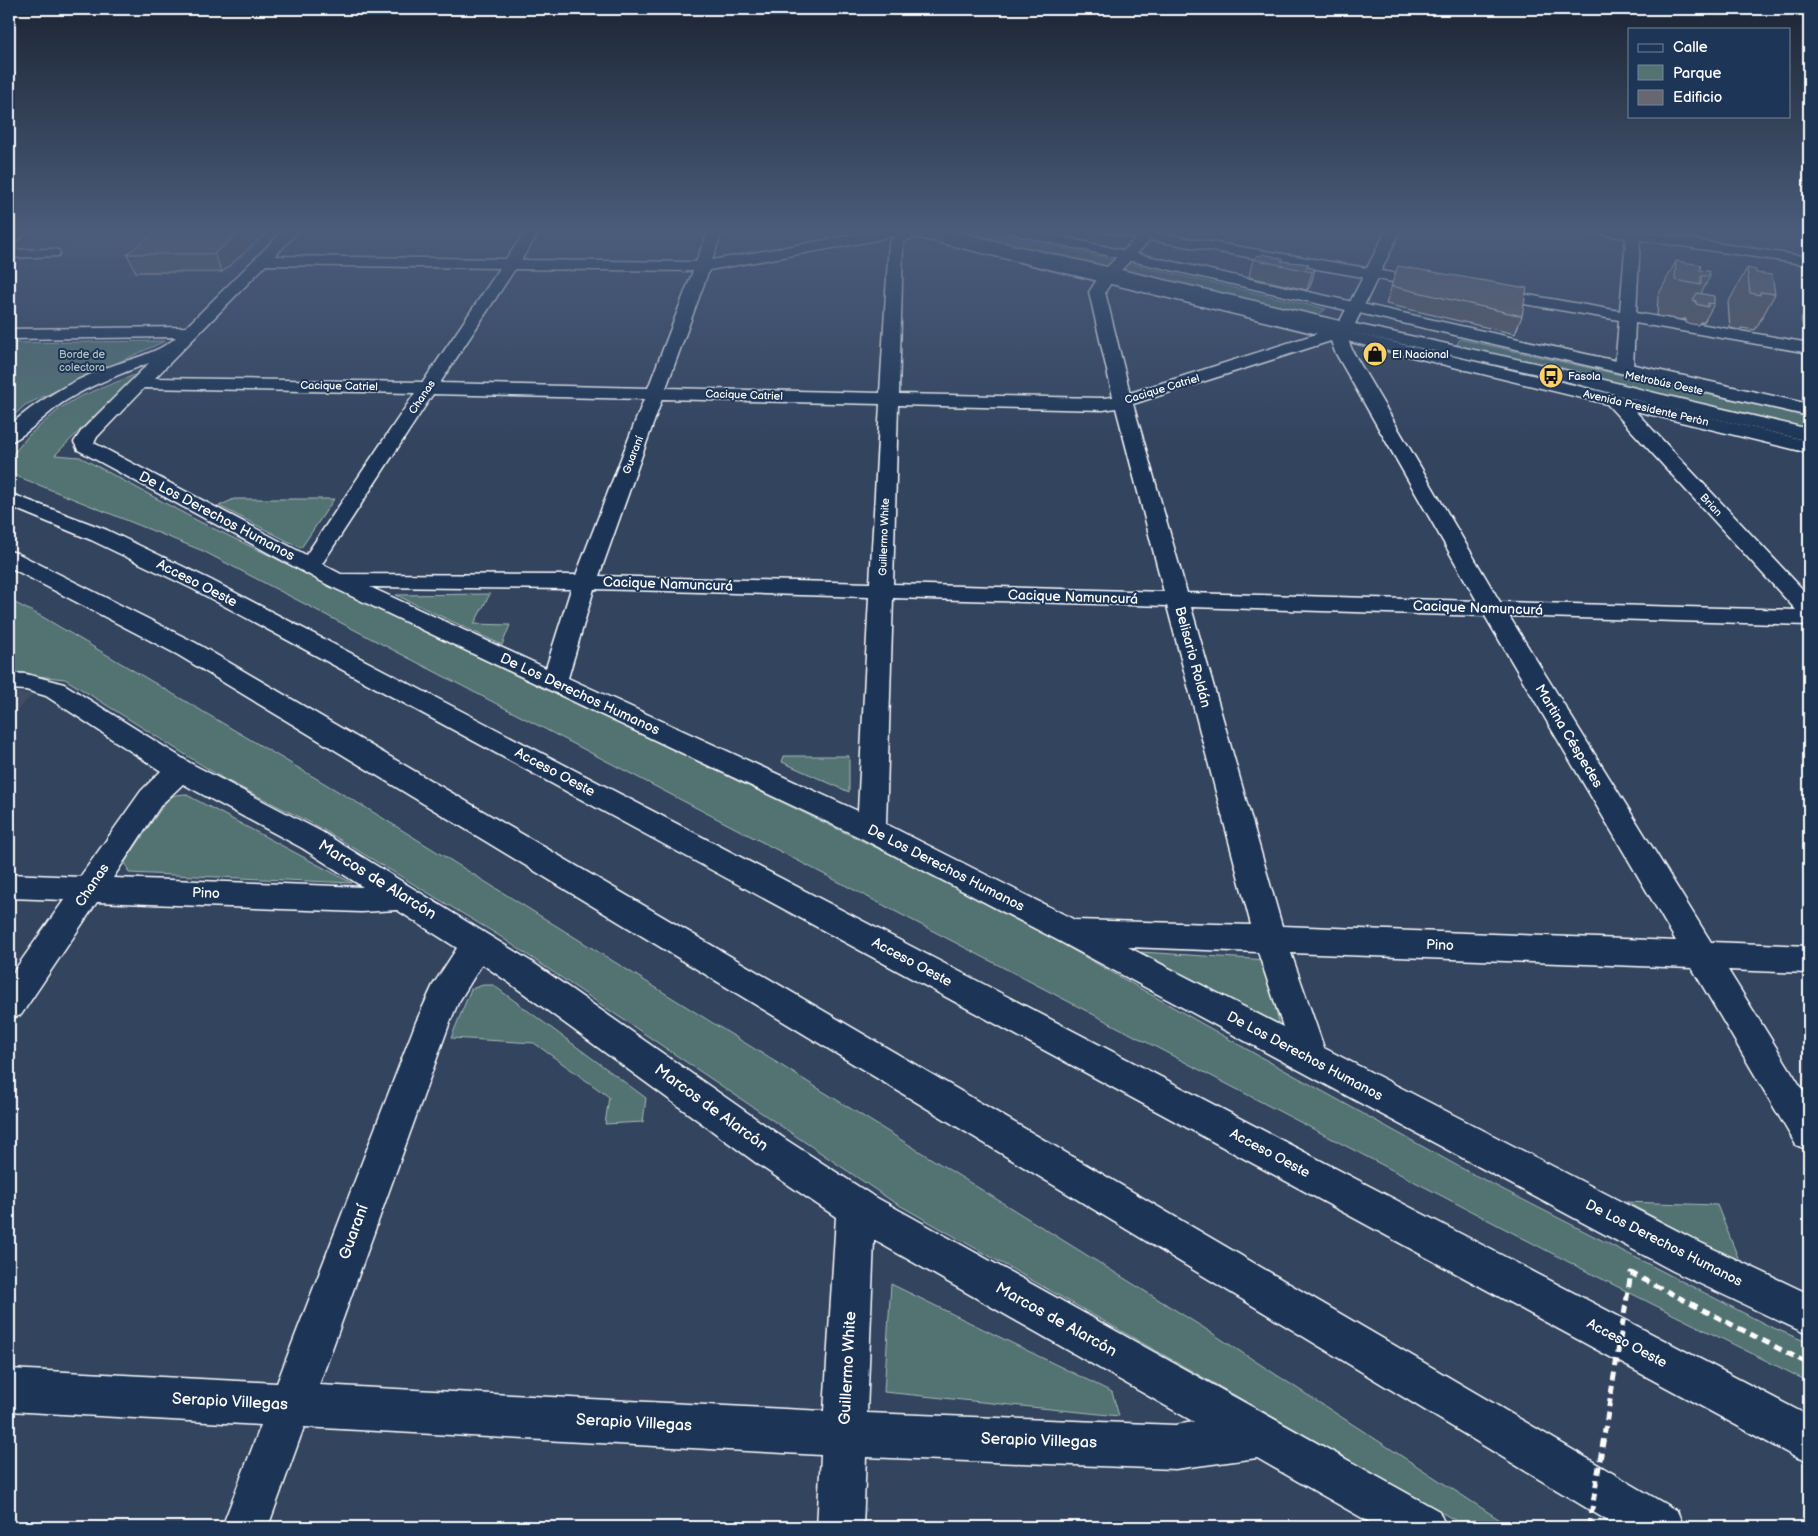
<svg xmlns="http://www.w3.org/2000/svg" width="1818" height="1536" viewBox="0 0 1818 1536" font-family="'Balsamiq Sans',sans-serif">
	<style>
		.built { fill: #434e64 }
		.green { fill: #527372; stroke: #a8b9b8 }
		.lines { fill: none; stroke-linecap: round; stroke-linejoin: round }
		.minor-casing { stroke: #fff; stroke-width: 3 }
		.major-casing { stroke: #fff; stroke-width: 3 }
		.highway-casing { stroke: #fff; stroke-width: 3 }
		.minor { fill: #1d3557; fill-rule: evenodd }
		.major { fill: #1d3557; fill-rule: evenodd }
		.highway { fill: #1d3557; fill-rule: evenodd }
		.path-bridge { stroke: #fff; stroke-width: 5; stroke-dasharray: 8 5.5; stroke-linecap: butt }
		.wall { fill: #595861; stroke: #fff }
		.shaded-wall { fill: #48474f; stroke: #fff }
		.building { fill: #676671; stroke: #fff }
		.labels { text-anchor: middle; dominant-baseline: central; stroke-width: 4; stroke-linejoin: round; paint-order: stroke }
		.far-park-label { font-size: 11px; fill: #b1c0c0; stroke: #1d3557 }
		.far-poi-label { font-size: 11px; fill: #fff; stroke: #1d3557; text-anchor: start }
		.far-street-label { font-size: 11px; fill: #fff; stroke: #1d3557 }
		.street-label { font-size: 14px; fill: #fff; stroke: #1d3557 }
		.near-street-label { font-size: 16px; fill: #fff; stroke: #1d3557 }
	</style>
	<rect width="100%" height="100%" fill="#33445f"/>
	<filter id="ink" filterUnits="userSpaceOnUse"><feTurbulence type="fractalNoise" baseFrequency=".02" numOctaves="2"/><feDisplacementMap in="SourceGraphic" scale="10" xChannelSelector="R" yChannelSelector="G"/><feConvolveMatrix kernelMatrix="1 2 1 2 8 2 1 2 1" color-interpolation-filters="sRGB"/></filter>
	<g filter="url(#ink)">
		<path class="built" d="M85,229H276L225,274H126L144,258L48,257Z
			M9,693L33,694L9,718Z"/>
		<path class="green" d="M936,229H978L1326,309L1318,315L1275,308Z
			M1460,339L1809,417V433L1455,348Z
			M165,341L25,405L9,420V343Z
			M137,374L55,455L80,457L200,522L987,901L1257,1055L1465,1170L1769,1326L1809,1343V1382L1586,1271L203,551L9,473V459L29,435L62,407L79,397Z
			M234,499H334L301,548L219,506Z
			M490,594L474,624L510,625L502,645L396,595Z
			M9,600L41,616L368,809L1201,1326L1511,1527H1467L892,1201L498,935L317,826L224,779L65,679L9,673Z
			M784,756H849V792L782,762Z
			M185,794L352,883L129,873L125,862L167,800L175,795Z
			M1141,952L1268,960L1279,1027Z
			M483,985H493L646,1098L643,1122L605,1124L609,1097L534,1043L451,1038L471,989Z
			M1626,1202L1717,1205L1741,1265V1264Z
			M891,1284L1112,1392L1119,1416L884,1392Z"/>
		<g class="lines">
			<defs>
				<path id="minor" d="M15,229H31L14,243L9,244V233Z
					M285,229H300L275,256L506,259L527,229H541L521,260L688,262H696L709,229H723L712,260L887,229H943L1107,267L1136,238L1105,232L1103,229L1144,230L1160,229L1157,233L1367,268L1387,229H1401L1381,271L1431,279L1436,281L1439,284L1436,287L1431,289L1377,279L1355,324L1553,367L1659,394L1809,429V441L1656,405L1551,377L1348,332L1346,335L1353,352L1500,602L1796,610L1607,404L1605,400L1607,396L1614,394L1621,396L1809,596V625L1509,616L1711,942L1809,946V973L1728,970L1809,1100V1150L1796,1145L1692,968L1291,953L1324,1048L1701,1243L1809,1294V1335L1673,1271L1059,941L861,838L328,585L78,450L74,442L82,430L149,363C120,374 91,385 65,401C49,411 23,439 9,442V426C37,401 68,383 103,369C126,360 160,353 176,337L9,339V329L186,327ZM922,232L1100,275L1089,292L1113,397L1103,398L899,394L903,244L907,240L920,236ZM896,235L889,243L880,393L666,388L709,270L872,241ZM1150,240L1363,277L1340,321L1121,270ZM266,265L500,268L423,382L155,378ZM515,269L693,271L648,388L440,383ZM1114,278L1332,329L1130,393L1105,292ZM1331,341L1335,352L1477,601L1187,593L1133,404ZM144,388L415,393L306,555L94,443L97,437ZM433,394L644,399L576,575L341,574L322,564ZM662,399L880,404L870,583L599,576ZM898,405L1103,410L1116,408L1164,592L893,584ZM370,587L571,589L546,668ZM594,589L869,597L858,811L568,678ZM893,598L1167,606L1251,925L1075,920L886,824ZM1191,607L1485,616L1676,941L1282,926ZM1128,947L1258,952L1283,1027Z
					M1587,229H1641V232L1809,257V265L1640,240L1636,313L1809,343V353L1635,323L1633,368L1630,372L1624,373L1618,372L1615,368L1619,320L1488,298L1482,296L1480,293L1482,290L1488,288L1620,311L1626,238L1594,233L1589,232Z
					M53,249L58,250L60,253L58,256L9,258V250Z
					M9,673L26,674L64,684L190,763L322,832L535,964L785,1139L870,1194L1439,1511L1446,1527H1378L1257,1458L1175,1469L866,1457L863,1527H817L821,1455L304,1427L268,1527H222L261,1425L9,1411V1369L277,1383L416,1022L433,985L457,948L397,910L361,912L97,902L21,1015L9,1019V978L64,900L9,898V874L80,877L141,791L161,771L46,696L26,690L9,689ZM183,784L302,848L363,887L113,878L161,805ZM482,964L511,984L759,1165L836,1217L824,1411L319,1385L450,1022L458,1003ZM874,1240L1194,1422L1175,1425L867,1413Z"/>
				<path id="major" d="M893,229H917L1809,441V453L900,233L895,232Z
					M1002,229H1027L1809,404V416L1009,233L1004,232Z"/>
				<path id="highway" d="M9,493L107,530L209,579L1809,1416V1462L1793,1456L193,589L91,540L9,506Z
					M9,551L17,553L196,643L1677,1511L1684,1527H1618L178,655L9,567Z"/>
			</defs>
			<use href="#minor" class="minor-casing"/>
			<use href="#major" class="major-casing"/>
			<use href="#highway" class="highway-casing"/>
			<use href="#minor" class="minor"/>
			<use href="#major" class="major"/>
			<use href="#highway" class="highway"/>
			<path class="path-bridge" d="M1589,1527L1631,1273L1809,1364"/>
		</g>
		<path class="wall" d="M271,229L222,272H136L127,254Z
			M1183,229H1207L1203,233Z
			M1253,259L1309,264L1308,267L1315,269L1310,287L1307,290L1249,277Z
			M1676,261L1700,270L1710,276L1701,294L1714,304L1704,322H1700L1698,325L1686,323V319H1683V320L1657,316L1658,296Z
			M1398,266L1522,316L1515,334L1386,304Z
			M1747,268L1775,294L1755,330L1741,328L1740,330L1730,328L1728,303Z
			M1809,306V341H1806L1801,319Z"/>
		<path class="shaded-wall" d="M244,229H271L222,272L214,254Z
			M1315,269L1310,287L1307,290L1312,272Z"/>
		<path class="building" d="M158,229H244L214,254H127Z
			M1263,254L1284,259L1281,261L1309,264L1306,267L1315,269L1312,272L1253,259L1257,255L1261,256Z
			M1676,261L1701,265L1700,270L1709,271L1710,276H1701V285L1675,280Z
			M1398,266L1527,288L1522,316L1391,286Z
			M1747,268L1756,270V273L1772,275L1775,294L1760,292V295L1750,293Z
			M1697,293L1714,296V304L1708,303V307L1696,304V301L1693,300Z"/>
	</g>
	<linearGradient id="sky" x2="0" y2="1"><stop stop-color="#1c2534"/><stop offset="0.52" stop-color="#4a5c7a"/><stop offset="1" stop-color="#4a5c7a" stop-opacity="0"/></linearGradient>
	<rect width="1818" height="444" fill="url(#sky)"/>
	<defs>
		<symbol id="shop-disc" viewBox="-11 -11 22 22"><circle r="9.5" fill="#ffd166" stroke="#1d3557"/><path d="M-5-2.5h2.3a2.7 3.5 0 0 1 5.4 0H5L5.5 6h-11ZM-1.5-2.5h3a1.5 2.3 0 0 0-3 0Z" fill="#111"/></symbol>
		<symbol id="bus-disc" viewBox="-11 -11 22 22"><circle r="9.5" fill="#ffd166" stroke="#1d3557"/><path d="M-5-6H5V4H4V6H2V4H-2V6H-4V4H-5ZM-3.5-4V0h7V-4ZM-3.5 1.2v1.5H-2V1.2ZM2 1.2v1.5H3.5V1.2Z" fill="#111"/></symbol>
	</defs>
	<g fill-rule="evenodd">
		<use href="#shop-disc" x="1361" y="340" width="28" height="28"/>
		<use href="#bus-disc" x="1537" y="362" width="28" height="28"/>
	</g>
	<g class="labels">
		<g class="far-park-label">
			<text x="82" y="354">Borde de<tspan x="82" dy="13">colectora</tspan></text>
		</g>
		<g class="far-poi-label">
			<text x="1392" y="354">El Nacional</text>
			<text x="1568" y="376">Fasola</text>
		</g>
		<g class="far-street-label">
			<text transform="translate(1664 383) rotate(12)">Metrobús Oeste</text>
			<text transform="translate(339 386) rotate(1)">Cacique Catriel</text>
			<text transform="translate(1162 389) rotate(-17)">Cacique Catriel</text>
			<text transform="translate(744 395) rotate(2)">Cacique Catriel</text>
			<text transform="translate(422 397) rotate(-56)">Chanas</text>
			<text transform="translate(1646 408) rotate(13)">Avenida Presidente Perón</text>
			<text transform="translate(633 455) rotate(-69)">Guaraní</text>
			<text transform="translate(1711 505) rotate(47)">Brian</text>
			<text transform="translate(884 537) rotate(-88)">Guillermo White</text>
		</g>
		<g class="street-label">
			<text transform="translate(217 516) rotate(28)">De Los Derechos Humanos</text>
			<text transform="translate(197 583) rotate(27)">Acceso Oeste</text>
			<text transform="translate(668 584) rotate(2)">Cacique Namuncurá</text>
			<text transform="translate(1073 597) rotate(2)">Cacique Namuncurá</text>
			<text transform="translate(1478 608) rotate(2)">Cacique Namuncurá</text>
			<text transform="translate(1193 657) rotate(75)">Belisario Roldán</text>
			<text transform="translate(580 694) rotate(25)">De Los Derechos Humanos</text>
			<text transform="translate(1569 736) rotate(59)">Martina Céspedes</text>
			<text transform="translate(555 772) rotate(28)">Acceso Oeste</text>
			<text transform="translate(946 868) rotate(27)">De Los Derechos Humanos</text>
			<text transform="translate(92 885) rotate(-56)">Chanas</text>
			<text transform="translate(206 893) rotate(2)">Pino</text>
			<text transform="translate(1440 945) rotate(2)">Pino</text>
			<text transform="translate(912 962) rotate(28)">Acceso Oeste</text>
			<text transform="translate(1305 1056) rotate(28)">De Los Derechos Humanos</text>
			<text transform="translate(1270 1153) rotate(28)">Acceso Oeste</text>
			<text transform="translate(1664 1243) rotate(27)">De Los Derechos Humanos</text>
			<text transform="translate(1627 1343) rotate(28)">Acceso Oeste</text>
		</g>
		<g class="near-street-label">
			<text transform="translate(377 880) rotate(32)">Marcos de Alarcón</text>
			<text transform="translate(711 1108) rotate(36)">Marcos de Alarcón</text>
			<text transform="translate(354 1232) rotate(-70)">Guaraní</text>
			<text transform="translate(1056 1320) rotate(29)">Marcos de Alarcón</text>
			<text transform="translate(848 1368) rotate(-87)">Guillermo White</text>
			<text transform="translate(230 1402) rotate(3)">Serapio Villegas</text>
			<text transform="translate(634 1423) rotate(3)">Serapio Villegas</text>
			<text transform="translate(1039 1441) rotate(2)">Serapio Villegas</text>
		</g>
	</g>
	<rect width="1818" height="1536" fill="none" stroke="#1d3557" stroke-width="30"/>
	<rect x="15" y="15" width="1788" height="1506" fill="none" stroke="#fff" stroke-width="2" filter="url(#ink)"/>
	<rect x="1628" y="28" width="162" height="90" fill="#1d3557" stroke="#77869a"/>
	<rect x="1638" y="44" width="25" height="8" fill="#1d3557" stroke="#77869a"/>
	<text x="1673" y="52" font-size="15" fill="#ffffff">Calle</text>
	<rect x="1638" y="65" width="25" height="15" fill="#527372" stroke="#77869a"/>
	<text x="1673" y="78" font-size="15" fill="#ffffff">Parque</text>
	<rect x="1638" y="90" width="25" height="15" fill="#676671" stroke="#77869a"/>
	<text x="1673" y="102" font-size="15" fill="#ffffff">Edificio</text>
</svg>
